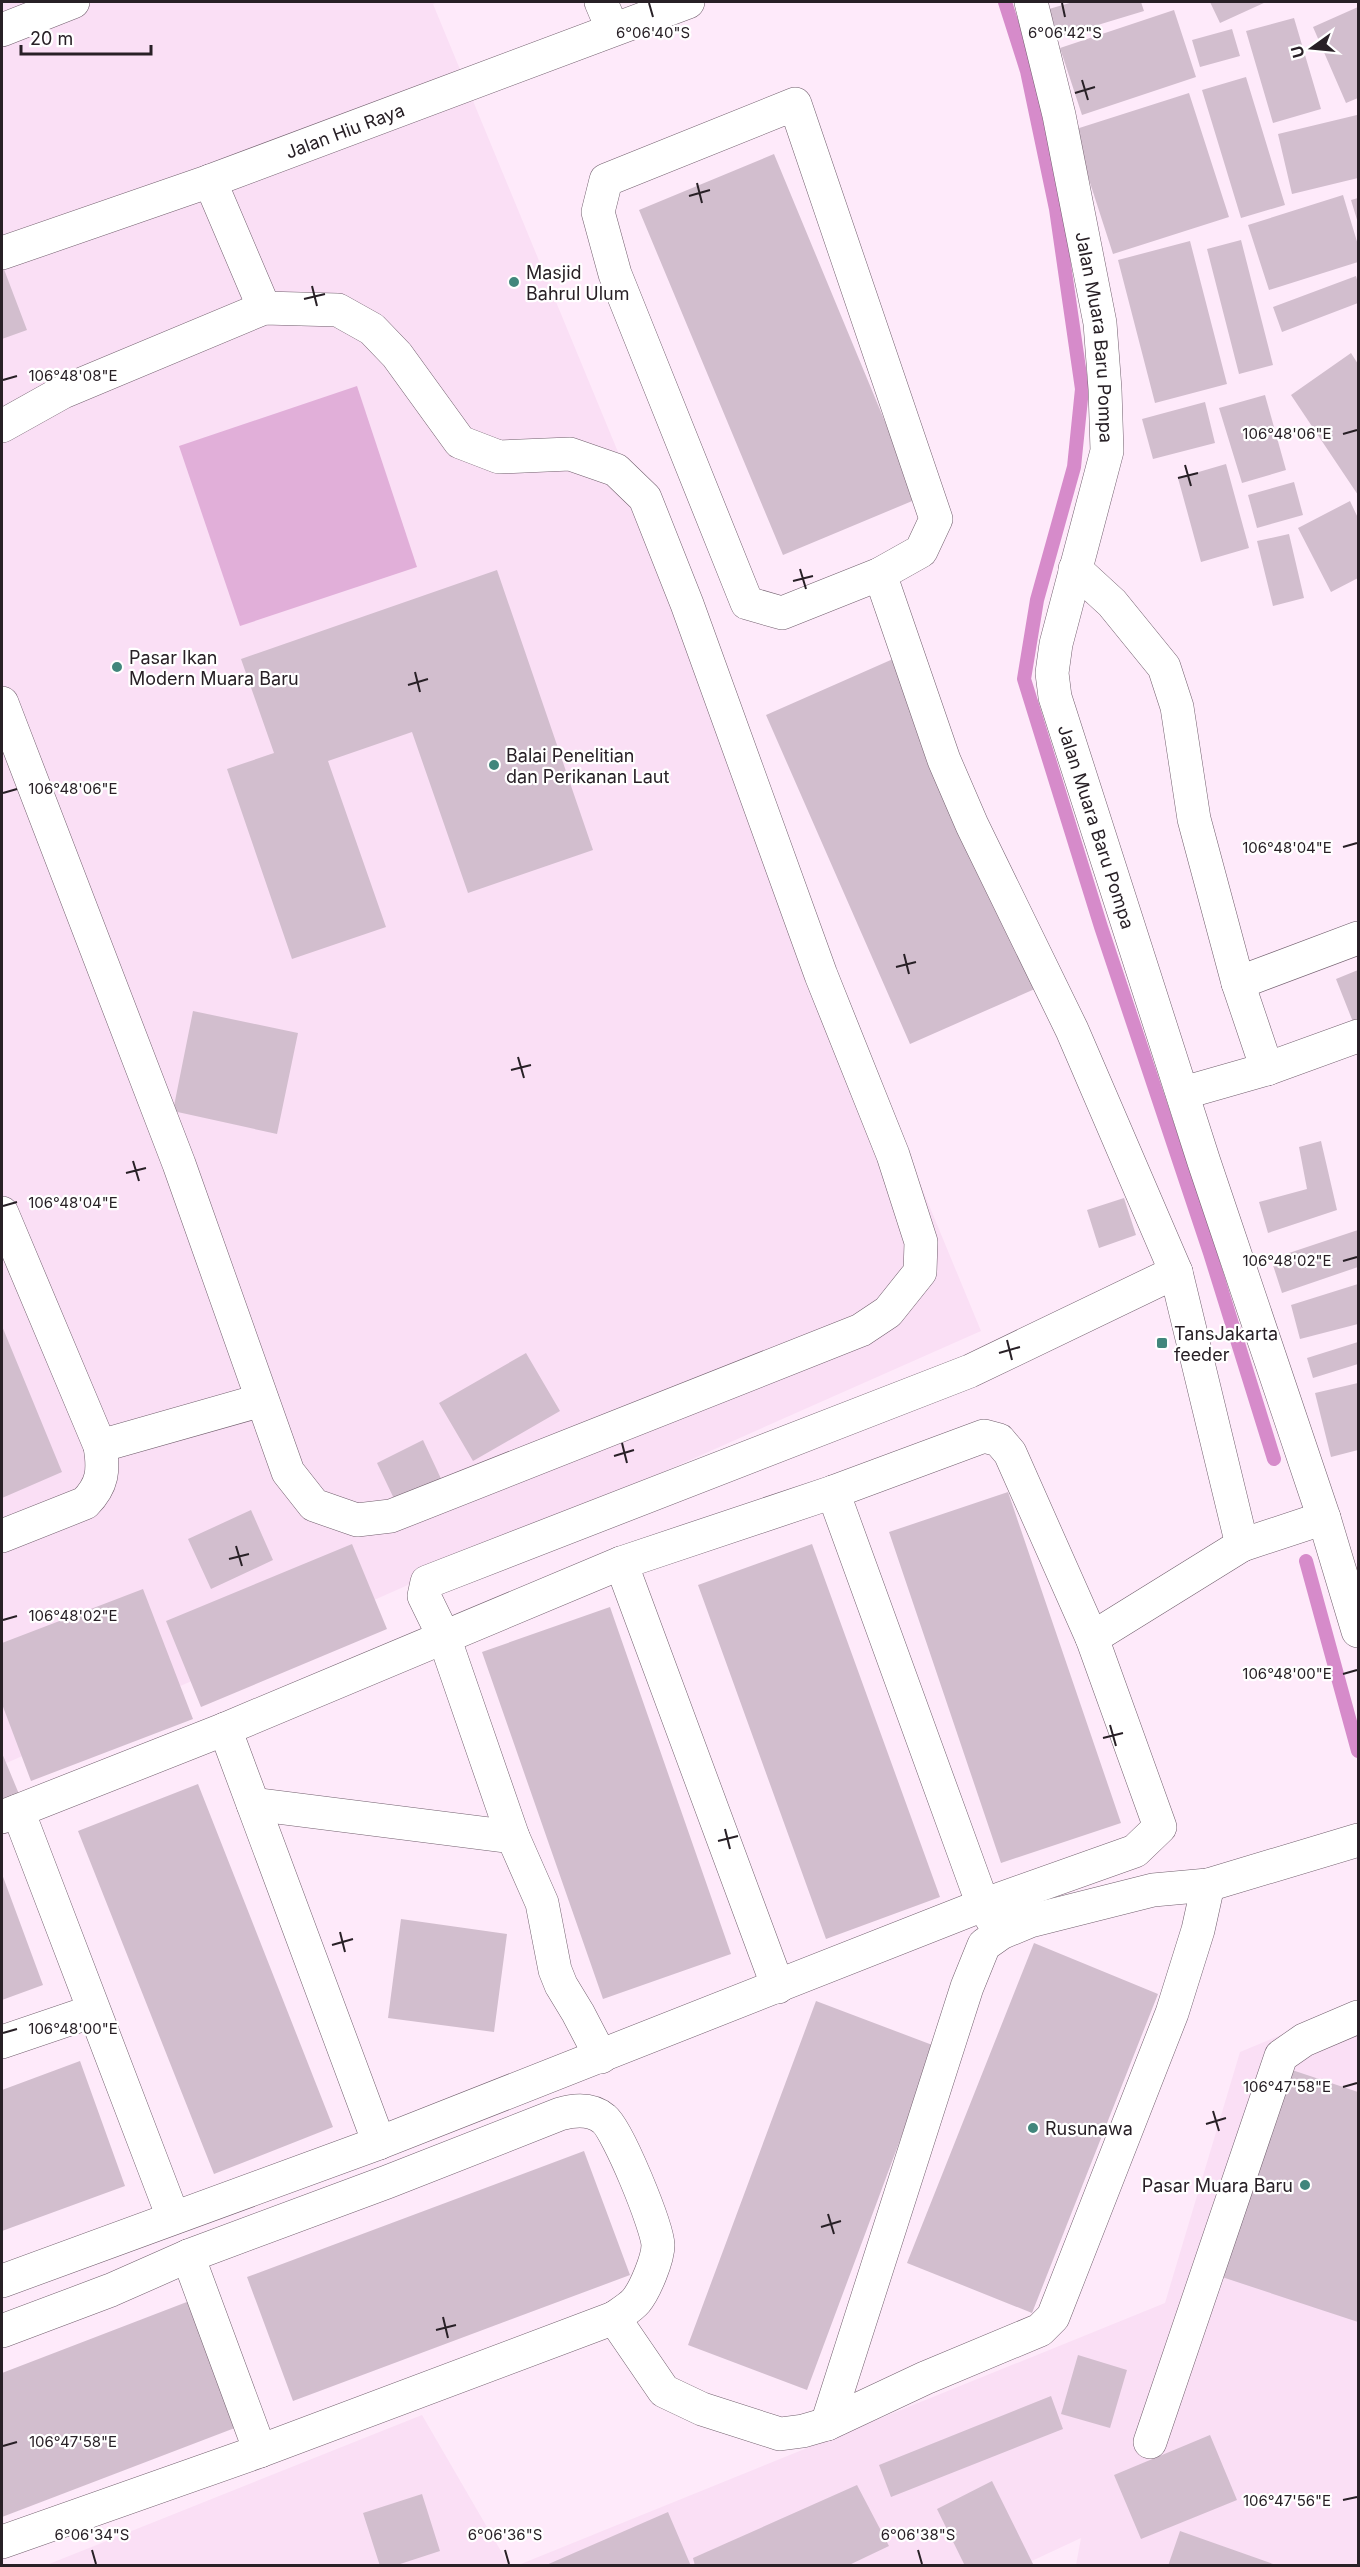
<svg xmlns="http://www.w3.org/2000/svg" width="1360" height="2567" viewBox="0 0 1360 2567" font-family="Inter,sans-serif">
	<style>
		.built { fill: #fadff5 }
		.green { fill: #e1afd9 }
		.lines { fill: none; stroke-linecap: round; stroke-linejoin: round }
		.stream { stroke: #d68bca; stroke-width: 14 }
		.building { fill: #d2bece }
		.minor-casing { stroke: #715f6d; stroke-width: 34 }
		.minor { stroke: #fff; stroke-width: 33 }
		.ticks { fill: none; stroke: #282026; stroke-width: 2 }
		.poi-dot { fill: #41867c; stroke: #fff; stroke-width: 2 }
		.labels { text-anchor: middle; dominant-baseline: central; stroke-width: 4.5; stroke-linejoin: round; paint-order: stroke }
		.street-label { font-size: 18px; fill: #282026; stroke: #fff }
		.poi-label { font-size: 18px; fill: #282026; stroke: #fff; text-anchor: start }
		.ticks-label { font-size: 15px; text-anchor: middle; fill: #282026; stroke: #fff; stroke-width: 4.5; stroke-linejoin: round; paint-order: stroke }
	</style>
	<rect width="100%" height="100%" fill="#feeafa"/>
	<path class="built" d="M2,2H439L433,4L981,1331L2,1765Z
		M1358,2003V2565H1076L1081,2538L1021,2566H516L1165,2303L1240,2052Z
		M422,2415L509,2565L44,2566Z"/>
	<path class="green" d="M357,386L417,567L240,626L179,446Z"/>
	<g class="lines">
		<path class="stream" d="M1005,2L1027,71L1056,209L1082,389L1074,467L1037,600L1024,679L1101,927L1210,1253L1274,1459
			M1306,1561L1358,1751"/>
	</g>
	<path class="building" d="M1073,2H1141L1144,11L1058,37L1049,9Z
		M1210,2H1266L1220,23Z
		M1358,7V98L1346,103L1313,27Z
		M1174,10L1196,77L1082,115L1060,48Z
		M1294,18L1321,109L1273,123L1246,31Z
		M1232,29L1240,56L1200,67L1192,40Z
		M1246,77L1285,205L1241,218L1202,90Z
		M1189,93L1229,217L1113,254L1073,130Z
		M1357,115L1358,178L1292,194L1278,134Z
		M774,154L917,499L783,555L639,210Z
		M1343,195L1358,245V262L1269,290L1248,225Z
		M1358,198V223L1351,200Z
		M1241,240L1273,365L1239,374L1207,249Z
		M1190,241L1227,384L1155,403L1118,260Z
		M2,264L27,330L2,339Z
		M1356,276L1358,283V303L1282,332L1273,307Z
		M1351,353L1358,364V495L1291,395Z
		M1265,395L1286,470L1242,483L1219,408Z
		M1205,402L1215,443L1153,459L1142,419Z
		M1226,464L1249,548L1201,562L1178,478Z
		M1294,482L1303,515L1257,528L1248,495Z
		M1350,501L1358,518V578L1331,592L1298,528Z
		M1289,534L1304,598L1273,606L1257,541Z
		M497,570L593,850L468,893L412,732L328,761L386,927L292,959L227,769L274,753L241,659Z
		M893,659L1037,988L910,1044L766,715Z
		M1358,970V1019L1353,1022L1336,979Z
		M193,1011L298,1033L277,1134L173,1111Z
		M1321,1141L1337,1210L1268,1233L1259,1202L1307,1189L1299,1147Z
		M1124,1198L1136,1235L1099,1248L1087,1210Z
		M1358,1230V1267L1282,1293L1271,1259Z
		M1358,1284V1324L1300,1339L1291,1305Z
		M2,1326L62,1472L2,1498Z
		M1358,1342V1364L1313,1378L1307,1358Z
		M526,1353L560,1411L473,1461L439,1403Z
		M1358,1383V1450L1331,1457L1315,1393Z
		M423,1440L443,1483L397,1505L377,1463Z
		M1008,1492L1121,1823L1001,1863L889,1532Z
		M251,1510L273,1560L211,1589L188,1539Z
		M352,1544L387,1629L201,1707L166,1621Z
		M812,1544L940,1897L826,1939L698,1585Z
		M143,1589L193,1719L31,1781L2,1704V1643Z
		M610,1607L731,1954L603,1999L482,1652Z
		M2,1753L19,1794L2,1802Z
		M198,1784L333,2127L214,2174L78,1831Z
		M2,1874L43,1985L2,2000Z
		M401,1919L507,1934L494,2032L388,2018Z
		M1034,1943L1158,1994L1032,2313L907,2263Z
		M816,2001L935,2046L807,2390L688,2345Z
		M80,2061L125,2186L2,2231V2090Z
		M1289,2069L1358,2092V2322L1222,2277Z
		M584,2151L630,2275L293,2401L247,2277Z
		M192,2300L240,2426L2,2517V2373Z
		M1078,2355L1127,2370L1110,2428L1061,2414Z
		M1051,2396L1063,2429L891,2497L879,2465Z
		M1210,2435L1237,2500L1141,2539L1114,2475Z
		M992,2481L1034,2566H965L937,2509Z
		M857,2485L889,2546L847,2566H695L693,2558Z
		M422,2494L440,2551L394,2566H380L363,2513Z
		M668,2512L691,2566H544Z
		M1180,2531L1276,2565V2566H1168Z"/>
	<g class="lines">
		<defs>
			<g id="minor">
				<path d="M601,2L612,28"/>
				<path id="s1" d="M1031,2L1059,115L1100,323L1105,389L1107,451L1056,644L1052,673L1055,697L1204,1162L1324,1518L1358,1631"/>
				<path d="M2,30L73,2"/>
				<path d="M795,104L936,519L921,551L880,574L782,613L747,603L615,274L598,212L606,180Z"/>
				<path d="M210,181L264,308"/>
				<path id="s2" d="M2,253L210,181L688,2"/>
				<path d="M2,426L63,392L264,308L338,310L372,329L397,355L460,442L499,457L570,454L616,470L645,498L687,604L821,975L893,1155L921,1242L920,1272L888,1312L861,1330L391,1516L357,1520L314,1505L288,1472L179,1164L2,703"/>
				<path d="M1075,569L1112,603L1164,667L1177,707L1194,819L1238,983L1267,1069"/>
				<path d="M880,574L944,760L972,825L1072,1030L1176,1272"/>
				<path d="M1238,983L1358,938"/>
				<path d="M1183,1093L1267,1069L1358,1036"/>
				<path d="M2,1213L100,1446C104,1470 103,1485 85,1503L2,1536"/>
				<path d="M100,1446L262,1400"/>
				<path d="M833,1492L983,1905L995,1924"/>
				<path d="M621,1563L778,1987"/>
				<path d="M1092,1638L1242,1545"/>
				<path d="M225,1729L379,2143"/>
				<path d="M253,1804L513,1837"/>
				<path d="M18,1811L173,2217"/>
				<path d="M2,1817L225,1729L621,1563L833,1492L984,1436L999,1440L1010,1453L1092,1638L1160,1827L1135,1851L983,1905L379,2143L2,2281"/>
				<path d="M2,2042L93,2011"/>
				<path d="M601,2057L578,2013L561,1985L555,1970L542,1903L513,1837L444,1637L424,1596L427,1582L970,1371L1176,1272L1242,1545L1324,1518"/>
				<path d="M188,2256L260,2451"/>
				<path d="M2,2331L111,2290L188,2256L387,2182L560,2114C574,2110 591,2108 604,2119C618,2130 657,2226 658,2245C658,2259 645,2290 636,2301C631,2307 621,2313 614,2318L664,2391L702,2409L780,2434L803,2431L827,2424L925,2378L1040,2330L1053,2317L1172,2013L1198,1930L1208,1885"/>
				<path d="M827,2424L967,1987L984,1945L1001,1933L1030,1921L1153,1890L1208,1885L1358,1840"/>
				<path d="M1150,2442L1281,2056L1304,2040L1358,2017"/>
				<path d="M2,2542L260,2451L614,2318"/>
			</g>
		</defs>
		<use href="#minor" class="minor-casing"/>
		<use href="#minor" class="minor"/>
	</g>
	<path class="ticks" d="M649,3L653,17M1062,3L1065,17M1082,80L1088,100M1075,93L1095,87M697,183L702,203M689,196L710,190M312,286L317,306M304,299L325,294M3,380L17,376M1343,434L1357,430M1185,465L1191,486M1178,478L1198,473M800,569L806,589M793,581L813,576M415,672L420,692M408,685L428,679M3,793L17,789M1343,847L1357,843M904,954L909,974M896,967L916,962M518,1057L524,1078M511,1070L531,1065M133,1161L139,1181M126,1173L146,1168M3,1206L17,1202M1343,1261L1357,1257M1007,1340L1012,1360M999,1353L1020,1347M622,1443L627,1463M614,1456L634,1450M236,1546L242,1566M229,1559L249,1554M3,1620L17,1616M1343,1674L1357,1670M1110,1725L1116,1746M1103,1738L1123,1733M725,1829L730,1849M718,1841L738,1836M340,1932L345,1952M332,1945L353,1939M3,2033L17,2029M1343,2087L1357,2083M1213,2111L1219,2131M1206,2124L1226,2118M828,2214L834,2234M821,2227L841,2221M443,2317L448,2338M436,2330L456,2325M3,2446L17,2442M1343,2500L1357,2497M92,2550L96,2564M505,2550L509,2564M918,2550L922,2564"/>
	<g class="poi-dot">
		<circle cx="514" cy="282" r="6"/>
		<circle cx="117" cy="667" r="6"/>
		<circle cx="494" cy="765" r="6"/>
		<rect x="1156" y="1337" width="12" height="12" rx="3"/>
		<circle cx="1033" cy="2128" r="6"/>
		<circle cx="1305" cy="2185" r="6"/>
	</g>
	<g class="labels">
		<g class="street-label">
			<text stroke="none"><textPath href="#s2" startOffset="364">Jalan Hiu Raya</textPath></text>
			<text stroke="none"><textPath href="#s1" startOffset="342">Jalan Muara Baru Pompa</textPath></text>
			<text stroke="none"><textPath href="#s1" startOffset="846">Jalan Muara Baru Pompa</textPath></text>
		</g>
		<g class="poi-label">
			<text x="526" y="272">Masjid<tspan x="526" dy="21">Bahrul Ulum</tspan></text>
			<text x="129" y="657">Pasar Ikan<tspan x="129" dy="21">Modern Muara Baru</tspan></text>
			<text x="506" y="755">Balai Penelitian<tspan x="506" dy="21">dan Perikanan Laut</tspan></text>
			<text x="1174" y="1333">TansJakarta<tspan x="1174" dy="21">feeder</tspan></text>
			<text x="1045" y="2128">Rusunawa</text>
			<text x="1293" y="2185" text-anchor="end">Pasar Muara Baru</text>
		</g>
	</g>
	<g class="ticks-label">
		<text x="653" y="38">6°06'40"S</text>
		<text x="1065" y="38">6°06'42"S</text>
		<text x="73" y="381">106°48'08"E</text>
		<text x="1287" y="439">106°48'06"E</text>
		<text x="73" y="794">106°48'06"E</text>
		<text x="1287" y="853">106°48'04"E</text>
		<text x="73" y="1208">106°48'04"E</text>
		<text x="1287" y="1266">106°48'02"E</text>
		<text x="73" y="1621">106°48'02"E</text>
		<text x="1287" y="1679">106°48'00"E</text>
		<text x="73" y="2034">106°48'00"E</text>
		<text x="1287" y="2092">106°47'58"E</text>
		<text x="73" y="2447">106°47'58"E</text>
		<text x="1287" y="2506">106°47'56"E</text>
		<text x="92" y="2540">6°06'34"S</text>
		<text x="505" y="2540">6°06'36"S</text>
		<text x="918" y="2540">6°06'38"S</text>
	</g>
	<rect width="1360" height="2567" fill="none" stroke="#282026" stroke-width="6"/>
	<g transform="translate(1312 48) rotate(255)" stroke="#ffffff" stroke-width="4.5" paint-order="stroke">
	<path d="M0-4.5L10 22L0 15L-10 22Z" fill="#282026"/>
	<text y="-9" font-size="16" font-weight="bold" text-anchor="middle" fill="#282026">U</text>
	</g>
	<path d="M21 45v9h130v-9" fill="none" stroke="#282026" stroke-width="3"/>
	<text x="30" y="45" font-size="18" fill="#282026" stroke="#ffffff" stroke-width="4.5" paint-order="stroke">20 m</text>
</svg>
